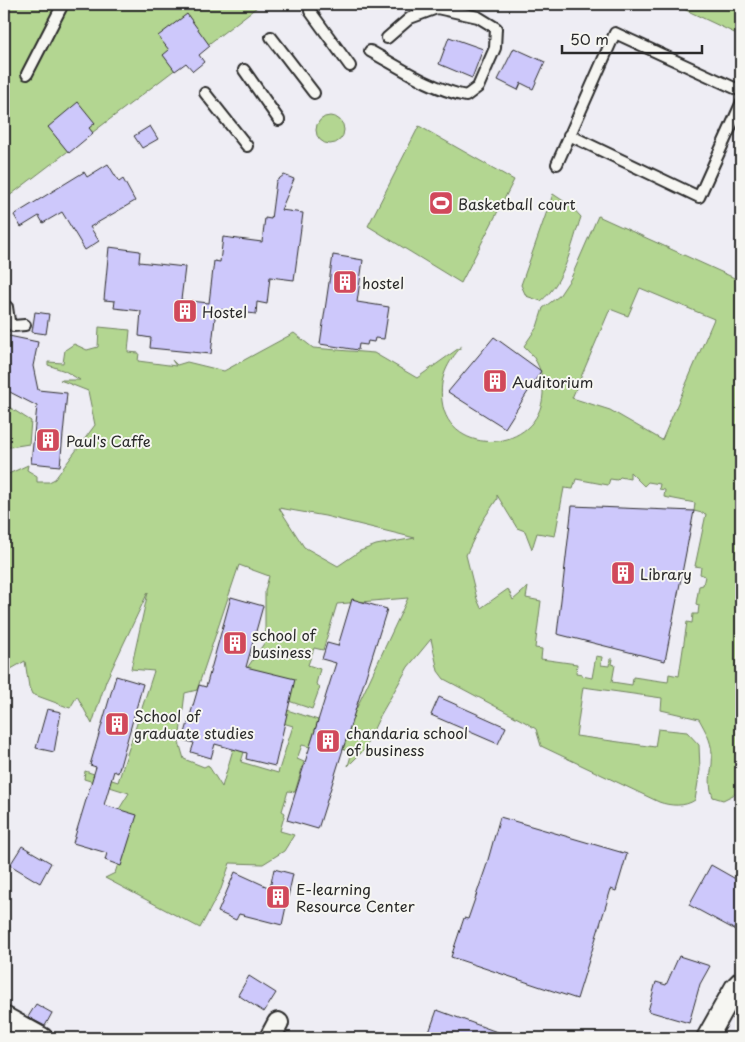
<svg xmlns="http://www.w3.org/2000/svg" width="745" height="1042" viewBox="0 0 745 1042" font-family="'Playpen Sans',sans-serif">
	<style>
		.green { fill: #b3d691; stroke: #6f805e; fill-rule: evenodd }
		.building { fill: #cdc8fb; stroke: #2b2b2b }
		.lines { fill: none; stroke-linecap: round; stroke-linejoin: round }
		.service-casing { stroke: #2b2b2b; stroke-width: 14 }
		.minor-casing { stroke: #2b2b2b; stroke-width: 24 }
		.service { stroke: #f6f6f2; stroke-width: 10 }
		.minor { stroke: #f6f6f2; stroke-width: 20 }
		.labels { text-anchor: middle; dominant-baseline: central; stroke-width: 4; stroke-linejoin: round; paint-order: stroke }
		.poi-label { font-size: 15px; fill: #2b2b2b; stroke: #f6f6f2; text-anchor: start }
	</style>
	<rect width="100%" height="100%" fill="#eeedf4"/>
	<filter id="ink" filterUnits="userSpaceOnUse"><feTurbulence type="fractalNoise" baseFrequency=".02" numOctaves="2"/><feDisplacementMap in="SourceGraphic" scale="10" xChannelSelector="R" yChannelSelector="G"/><feConvolveMatrix kernelMatrix="1 2 1 2 8 2 1 2 1" color-interpolation-filters="sRGB"/></filter>
	<g filter="url(#ink)">
		<path class="green" d="M4,4H261L4,200Z
			M673,4H741V36Z
			M316 130a14 14 0 1 1 28 0a14 14 0 1 1-28 0Z
			M419,126L514,180L461,283L368,226Z
			M553,194L571,206L581,217C571,246 565,282 541,301L526,296L521,285Z
			M598,216L741,281V791L723,800L713,797C706,779 714,769 712,753C711,740 705,730 699,719L661,710L662,698L583,687L576,736L655,747L658,729L687,732L699,745L700,770L695,800C685,807 670,806 659,802L541,746L536,729L525,722L444,679L438,671L431,639L408,667L380,716L364,750L348,766L352,752L341,749L351,720L408,598L337,604L323,650L314,648L308,665L320,669L316,684L320,687L312,709L280,698L234,687L265,642V591L269,576L239,565L197,690L185,693L179,742L184,759L204,767L208,765L222,787L234,746L259,703L241,762L278,773L293,726L283,723L287,710L318,720L310,747L302,745L297,759L304,762L295,792L288,791L282,811L285,813L280,831L294,835L284,851L263,864L230,863L221,889L200,928L105,878L115,873L131,825L113,819L129,793L84,779L85,771L118,782L154,671L131,669L148,592L106,681L92,724L77,696L70,708L32,694L29,687L25,661L4,673V476L28,465L27,470L37,476V482H49L55,479L95,425L88,391L60,380H80L65,371L48,365V362L63,363L65,350L74,344L87,350L98,347L99,327L130,330L128,352L139,353L138,361L176,366L172,360L177,365L187,362L224,371L294,333L313,348L374,353L417,378L462,346C447,363 439,378 442,401C449,459 540,453 543,394C544,375 538,359 524,346L537,327L543,308L559,296L571,278ZM640,288L714,319L662,440L610,410L572,398L610,309L628,316ZM630,472L644,486L648,482L660,484L659,489L665,490L664,497L695,503L694,511L706,514L695,566L701,567L700,574L705,576L703,585L699,586L696,604L699,605L698,614H693L692,623L687,622L679,676L669,674L668,682L633,677L632,685L612,682L615,665L612,664L613,659H610L609,666L601,665L602,657L596,656L592,678L582,676V674L576,673L577,664L541,659L542,649L535,648L541,601L526,598L528,587L513,600L508,589L481,608L477,599L466,555L483,520L497,499V495L517,528L525,531L532,549L537,533L555,536L564,488L573,489L576,479L608,485L610,479L617,480L620,477L630,479ZM279,508L325,516L415,538L376,545L360,551L338,566L304,547Z
			M4,406L9,407L31,421L29,444L4,448Z"/>
		<path class="building" d="M187,14L210,46L199,55L204,62L193,71L186,63L175,71L163,55L169,50L158,36Z
			M449,37L483,49L472,78L439,64Z
			M514,48L545,62L533,89L521,83L518,90L498,80Z
			M78,102L95,123L89,128L93,133L69,153L48,127Z
			M150,126L158,139L142,148L134,136Z
			M108,164L119,182L123,179L135,201L90,227L99,241L85,250L62,212L43,223L39,216L21,227L14,215L84,172L87,177Z
			M284,175L294,179L281,210L303,213L294,280L270,277L267,304L257,302L256,314L216,309L211,354L150,348L151,338L139,336L141,311L114,308L115,301L104,300L109,247L140,251L139,262L185,267L181,300L209,303L214,261L220,262L223,237L262,242L265,218L271,219L276,181Z
			M333,255L363,260L357,302L389,307L384,339L375,338L374,342L368,341L367,345L359,344L358,350L320,344Z
			M35,312L49,314L46,334L32,332Z
			M4,335L38,342L33,366L38,390L67,393L60,466L31,463L37,406L4,389Z
			M494,337L541,371L505,428L448,392Z
			M572,506L694,511L665,661L557,634Z
			M231,597L263,606L246,667L295,679L275,766L246,759L247,753L215,744L211,758L191,752L194,743L183,740L199,685L206,687Z
			M352,599L387,609L318,829L287,820L336,663L322,659L327,643L338,646Z
			M116,676L143,684L118,773L114,771L104,805L137,815L121,866L105,860L107,853L73,843L96,767L90,765Z
			M439,697L506,727L498,744L431,715Z
			M47,709L61,712L54,752L36,748Z
			M500,817L627,854L616,891L611,889L577,999L451,957L464,918L468,919L486,867Z
			M22,846L51,863L40,883L10,865Z
			M711,865L741,882V933L689,905Z
			M274,869L293,874L282,925L239,914L236,920L218,912L235,872L270,888Z
			M679,956L710,966L700,984L689,1023L648,1011L656,982L666,985Z
			M249,976L276,993L264,1012L238,995Z
			M36,1004L52,1013L45,1026L28,1017Z
			M437,1010L508,1036V1038H427Z"/>
		<g class="lines">
			<defs>
				<path id="service" d="M310,11L350,66
					M271,37L314,93
					M370,51C401,68 431,89 466,96L478,87L495,48L496,28L478,17L437,8L410,18L387,38
					M244,70L279,120
					M27,74L63,4
					M205,93L247,146
					M569,135L699,197L741,104
					M557,164L615,33L741,91
					M7,307L9,321L13,326L25,325"/>
				<path id="minor" d="M4,1017L42,1038
					M270,1038L278,1023
					M707,1038L735,988L741,982"/>
			</defs>
			<use href="#service" class="service-casing"/>
			<use href="#minor" class="minor-casing"/>
			<use href="#service" class="service"/>
			<use href="#minor" class="minor"/>
		</g>
	</g>
	<defs>
		<symbol id="stadium-square" viewBox="-11 -11 22 22"><rect x="-9" y="-9" width="18" height="18" rx="4" fill="#d1495b" stroke="#f6f6f2"/><path d="M0-5a6.5 5 0 1 0 0 10a6.5 5 0 1 0 0-10ZM-3.5-1.8h7v3.6h-7Z" fill="#fff"/></symbol>
		<symbol id="building-square" viewBox="-11 -11 22 22"><rect x="-9" y="-9" width="18" height="18" rx="4" fill="#d1495b" stroke="#f6f6f2"/><path d="M-4-6H4V6H1V3H-1V6H-4ZM-2.5-4.3h1.7v1.8h-1.7ZM.8-4.3h1.7v1.8H.8ZM-2.5-1h1.7V.8h-1.7ZM.8-1h1.7V.8H.8Z" fill="#fff"/></symbol>
	</defs>
	<g fill-rule="evenodd">
		<use href="#stadium-square" x="427" y="189" width="28" height="28"/>
		<use href="#building-square" x="331" y="268" width="28" height="28"/>
		<use href="#building-square" x="171" y="297" width="28" height="28"/>
		<use href="#building-square" x="481" y="367" width="28" height="28"/>
		<use href="#building-square" x="34" y="426" width="28" height="28"/>
		<use href="#building-square" x="609" y="559" width="28" height="28"/>
		<use href="#building-square" x="221" y="629" width="28" height="28"/>
		<use href="#building-square" x="103" y="710" width="28" height="28"/>
		<use href="#building-square" x="314" y="727" width="28" height="28"/>
		<use href="#building-square" x="264" y="883" width="28" height="28"/>
	</g>
	<g class="labels">
		<g class="poi-label">
			<text x="458" y="203">Basketball court</text>
			<text x="362" y="282">hostel</text>
			<text x="202" y="311">Hostel</text>
			<text x="512" y="381">Auditorium</text>
			<text x="66" y="440">Paul's Caffe</text>
			<text x="640" y="573">Library</text>
			<text x="252" y="634">school of<tspan x="252" dy="17">business</tspan></text>
			<text x="134" y="715">School of<tspan x="134" dy="17">graduate studies</tspan></text>
			<text x="346" y="732">chandaria school<tspan x="346" dy="17">of business</tspan></text>
			<text x="296" y="888">E-learning<tspan x="296" dy="17">Resource Center</tspan></text>
		</g>
	</g>
	<rect width="745" height="1042" fill="none" stroke="#f6f6f2" stroke-width="20"/>
	<rect x="10" y="10" width="725" height="1022" fill="none" stroke="#2b2b2b" stroke-width="2" filter="url(#ink)"/>
	<path d="M562 45v8h140v-8" fill="none" stroke="#2b2b2b" stroke-width="2.5"/>
	<text x="570" y="45" font-size="15" fill="#2b2b2b" stroke="#f6f6f2" stroke-width="4" paint-order="stroke">50 m</text>
</svg>
